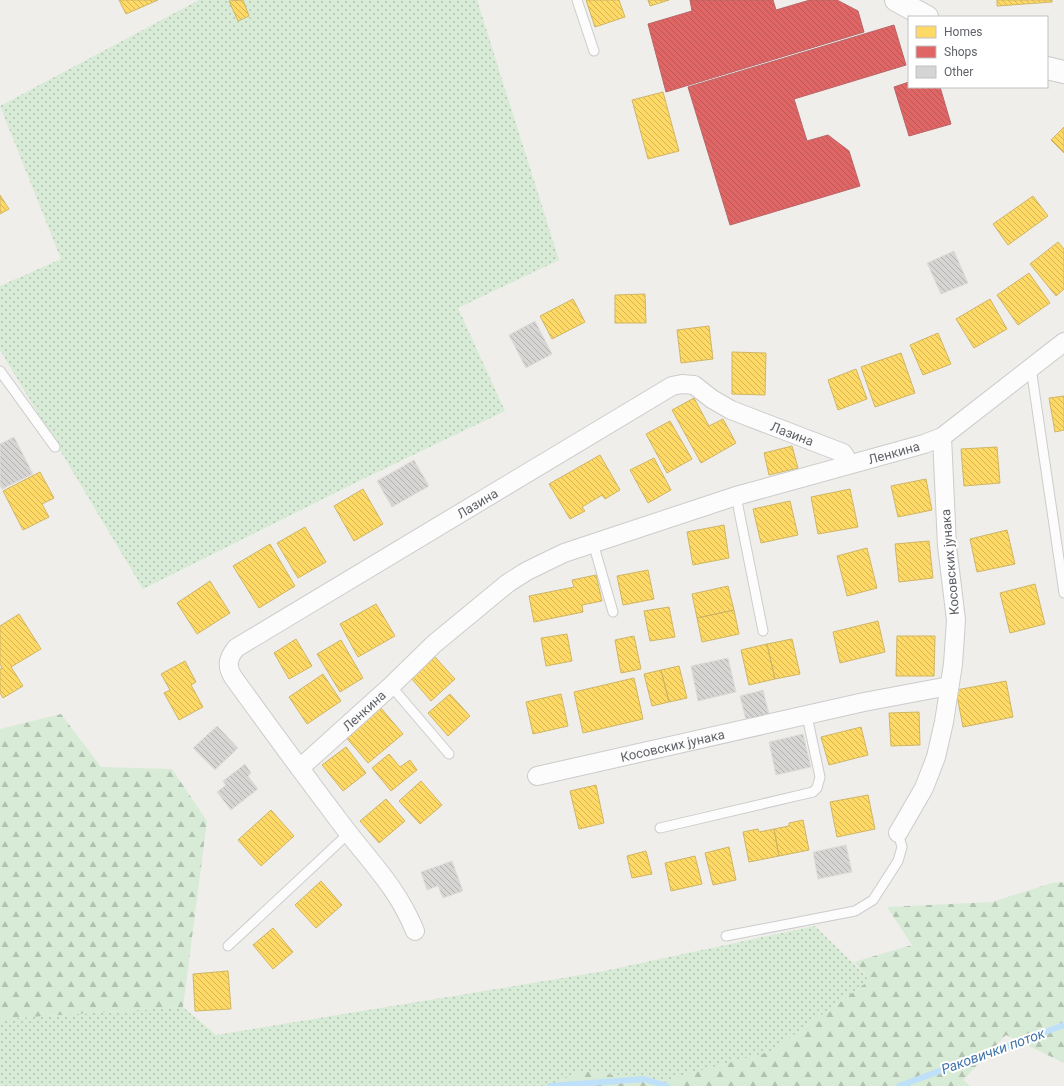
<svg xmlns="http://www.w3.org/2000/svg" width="1064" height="1086" viewBox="0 0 1064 1086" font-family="Roboto,sans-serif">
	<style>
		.grass { fill: url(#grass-dots) }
		.forest { fill: url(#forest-firs) }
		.homes { fill: url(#homes-back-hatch); stroke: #cfb667 }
		.shops { fill: url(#shops-back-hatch); stroke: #b96567 }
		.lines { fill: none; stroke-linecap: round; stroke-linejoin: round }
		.stream { stroke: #bfe0f9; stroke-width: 6 }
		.building { fill: url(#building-back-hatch); stroke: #deddd9 }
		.service-casing { stroke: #cbcccc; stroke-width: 11 }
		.minor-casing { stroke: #cbcccc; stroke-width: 20 }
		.secondary-casing { stroke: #cacacb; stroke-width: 24 }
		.service { stroke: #fdfcfc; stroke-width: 9 }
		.minor { stroke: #fdfcfc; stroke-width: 18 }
		.secondary { stroke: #fdfcfc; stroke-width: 22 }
		.labels { text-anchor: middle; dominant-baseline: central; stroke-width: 4; stroke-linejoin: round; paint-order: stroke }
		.street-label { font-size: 13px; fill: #5f6368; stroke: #fff }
		.water-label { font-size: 14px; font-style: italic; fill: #4174aa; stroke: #fff }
	</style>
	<defs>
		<pattern id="grass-dots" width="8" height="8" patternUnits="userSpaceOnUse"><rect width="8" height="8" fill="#d8ebd6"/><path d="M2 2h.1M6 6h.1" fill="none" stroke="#b2c2b1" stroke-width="1.8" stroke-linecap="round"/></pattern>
		<pattern id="forest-firs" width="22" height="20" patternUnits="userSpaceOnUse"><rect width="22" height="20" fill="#d8ebd6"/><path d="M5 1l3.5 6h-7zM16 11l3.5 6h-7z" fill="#b2c2b1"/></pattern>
		<pattern id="homes-back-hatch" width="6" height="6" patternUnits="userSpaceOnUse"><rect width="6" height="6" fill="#ffd966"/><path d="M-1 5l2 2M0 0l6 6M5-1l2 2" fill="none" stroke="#d2b458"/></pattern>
		<pattern id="shops-back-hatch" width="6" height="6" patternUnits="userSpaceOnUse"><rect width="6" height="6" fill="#e06666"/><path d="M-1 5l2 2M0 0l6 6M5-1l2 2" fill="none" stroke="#b95858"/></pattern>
		<pattern id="building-back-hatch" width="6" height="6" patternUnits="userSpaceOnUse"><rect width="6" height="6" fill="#d6d5d3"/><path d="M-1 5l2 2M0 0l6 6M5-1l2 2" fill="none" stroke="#b1b0af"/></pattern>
	</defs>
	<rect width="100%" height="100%" fill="#efeeea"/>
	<path class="grass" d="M199,0H477L559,260L458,308L505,411L363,479L143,589L0,350V286L61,259L0,106Z
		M815,926L870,980L772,1051L663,1081L583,1071L548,1086H0V1019L183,1007L216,1035L599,972Z"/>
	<path class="forest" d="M61,714L101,767L172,769L207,821L183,1007L0,1019V729Z
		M1064,882V1063L1006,1035L963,1080L970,1086H548L583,1071L663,1081L772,1051L870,980L854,962L912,945L887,907L992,902L1052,883Z"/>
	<path class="homes" d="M119,0H158L126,14Z
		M243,0L249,16L238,21L229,1Z
		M586,0H619L625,17L595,27Z
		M648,0H669L650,6Z
		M997,0H1052V2L997,6Z
		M663,92L679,151L648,159L632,100Z
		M1064,127V153L1051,140Z
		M0,195L9,209L0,214Z
		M1033,196L1048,216L1008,245L993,224Z
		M1058,242L1064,249V289L1056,296L1030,264Z
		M1029,273L1050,303L1018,325L997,295Z
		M645,294L646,323H615V295Z
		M573,299L585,322L552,339L540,316Z
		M990,299L1007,329L974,348L956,319Z
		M709,326L713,359L681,363L677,330Z
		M938,333L951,364L923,375L910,345Z
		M732,352L766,353L765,395L732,394Z
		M901,353L915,393L875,407L861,367Z
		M856,369L867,399L838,410L828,380Z
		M1064,396V430L1055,432L1049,398Z
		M694,398L709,426L723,419L736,443L701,463L672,410Z
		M670,421L692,459L667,473L646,434Z
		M792,446L798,468L769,475L764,453Z
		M997,447L1000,483L964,486L961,449Z
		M600,455L620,490L605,499L602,495L582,507L585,511L570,519L549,484Z
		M654,458L671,490L648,503L630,470Z
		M40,472L54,498L42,504L49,517L23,530L3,491Z
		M926,479L932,510L898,517L891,486Z
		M363,489L383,524L354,541L334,506Z
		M850,489L858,527L818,534L811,497Z
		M790,501L798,535L761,543L753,509Z
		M724,525L729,558L693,565L687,532Z
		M305,527L326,562L298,578L277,543Z
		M1007,530L1015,564L977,572L970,539Z
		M929,541L933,578L899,582L895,544Z
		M270,544L295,586L259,608L233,566Z
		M867,548L877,588L847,596L837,556Z
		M648,570L654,599L623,605L617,576Z
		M596,575L602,601L582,605L583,612L534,622L529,596L574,587L572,580Z
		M210,581L230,613L197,634L177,603Z
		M1035,584L1045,624L1010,633L1000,593Z
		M728,586L734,610L697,618L692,594Z
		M376,604L395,636L358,657L340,624Z
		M669,607L675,637L650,641L644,611Z
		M734,610L739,634L702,642L697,618Z
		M19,614L41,649L11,667L23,686L3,698L0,693V669L2,668L0,664V626Z
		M878,621L885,652L840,663L833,632Z
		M567,634L572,661L546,666L541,638Z
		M634,636L641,669L621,673L615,640Z
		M897,636H935L934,676H896Z
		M296,639L312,666L289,679L274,653Z
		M792,639L800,674L775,679L767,644Z
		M341,640L363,678L340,692L317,654Z
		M767,644L775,679L749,685L741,650Z
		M435,657L455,679L431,701L411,678Z
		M185,661L196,682L191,685L203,707L179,720L164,693L170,690L161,674Z
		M679,666L687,698L669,702L661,670Z
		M661,670L669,702L652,706L644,674Z
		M323,674L341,701L307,724L289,697Z
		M634,678L643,719L583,733L574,692Z
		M1006,681L1013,717L963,727L956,690Z
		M450,694L470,716L448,736L428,713Z
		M561,694L568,726L533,734L526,702Z
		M380,707L403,734L368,763L345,736Z
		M919,712L920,745L891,746L889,713Z
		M861,727L868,755L829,765L821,737Z
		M346,747L366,773L343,791L322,765Z
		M389,754L400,767L410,760L417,770L391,791L372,768Z
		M421,781L442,805L420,824L399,801Z
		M596,785L604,823L579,829L570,791Z
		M868,795L875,829L837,837L830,802Z
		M386,799L405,821L379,843L360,821Z
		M271,810L294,836L261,866L238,840Z
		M803,820L809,850L779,856L774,829L789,826V823Z
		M758,829L759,832L774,829L779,856L749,862L743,832Z
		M729,847L736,880L713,885L705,853Z
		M646,851L652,874L632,878L627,856Z
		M695,856L702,884L671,891L665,863Z
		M321,881L342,905L316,928L295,905Z
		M273,928L293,952L273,969L253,945Z
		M228,971L231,1009L195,1011L193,974Z"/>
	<path class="shops" d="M690,0H773L776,10L810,0H837L858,11L864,32L666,92L648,24L692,11Z
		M894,25L906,65L794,99L807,141L828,135L849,151L860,186L730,225L688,87Z
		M909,82V87H940L951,124L909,136L894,87Z"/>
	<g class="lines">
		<path class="stream" d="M550,1086L644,1079L667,1086
			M899,1086L1064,1025"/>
	</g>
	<path class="building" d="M954,251L968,283L941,294L927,263Z
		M535,321L552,354L526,368L509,335Z
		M14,437L33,474L2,489L0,485V444Z
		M414,460L429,486L392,507L377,481Z
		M728,658L736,692L698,701L691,666Z
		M763,690L769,714L746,720L740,696Z
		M217,726L238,748L215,770L193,748Z
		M803,734L811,767L776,775L769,742Z
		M245,764L251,773L248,776L258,789L231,810L217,792L226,785L223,781Z
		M846,845L852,872L818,879L813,852Z
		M452,861L463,891L443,898L438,886L427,890L421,872Z"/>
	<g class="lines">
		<defs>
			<path id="service" d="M577,0L594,51
				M1031,368L1064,593
				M0,371L55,447
				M736,496L763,631
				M593,543L613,612
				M391,686L449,754
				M660,828L813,792L817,788L820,777L807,716
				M726,936L855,911L873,900L898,861L902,847L898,833
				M228,946L349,833"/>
			<g id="minor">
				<path id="s1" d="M300,768L391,686L434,644L508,583L527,571L564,553L736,496L924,444L942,437L1064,342"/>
				<path id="s2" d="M537,776L864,702L949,686"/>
				<path d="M898,833L924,788L936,757L944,722L953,664L956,620L947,546L942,437"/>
				<path id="s3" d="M415,931C397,887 371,863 343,826C306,777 269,727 233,677C226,666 228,658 236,648L672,386L682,384L694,385L712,399L731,410L843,453L850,464"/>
			</g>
			<path id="secondary" d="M896,0L927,17
				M1047,68L1064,72"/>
		</defs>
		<use href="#service" class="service-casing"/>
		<use href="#minor" class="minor-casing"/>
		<use href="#secondary" class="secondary-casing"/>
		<use href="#service" class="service"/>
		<use href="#minor" class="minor"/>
		<use href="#secondary" class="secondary"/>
	</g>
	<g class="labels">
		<g class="street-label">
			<text stroke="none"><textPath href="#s3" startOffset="986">Лазина</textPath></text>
			<text stroke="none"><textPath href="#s1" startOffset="687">Ленкина</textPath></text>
			<text stroke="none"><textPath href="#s3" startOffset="626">Лазина</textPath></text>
			<text transform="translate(950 562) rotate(-95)">Косовских јунака</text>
			<text stroke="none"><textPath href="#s1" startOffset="86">Ленкина</textPath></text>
			<text stroke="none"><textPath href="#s2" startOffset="139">Косовских јунака</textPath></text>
		</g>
		<g class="water-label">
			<text transform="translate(993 1051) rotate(-20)">Раковички поток</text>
		</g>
	</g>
	<rect x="908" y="16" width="140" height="72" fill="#ffffff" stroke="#bfc1c3"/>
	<rect x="916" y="26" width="20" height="12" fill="#ffd966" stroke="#bfc1c3"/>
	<text x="944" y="36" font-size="12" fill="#5f6368">Homes</text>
	<rect x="916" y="46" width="20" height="12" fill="#e06666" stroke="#bfc1c3"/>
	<text x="944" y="56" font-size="12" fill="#5f6368">Shops</text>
	<rect x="916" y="66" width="20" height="12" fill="#d6d5d3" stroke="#bfc1c3"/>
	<text x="944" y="76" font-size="12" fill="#5f6368">Other</text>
</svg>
